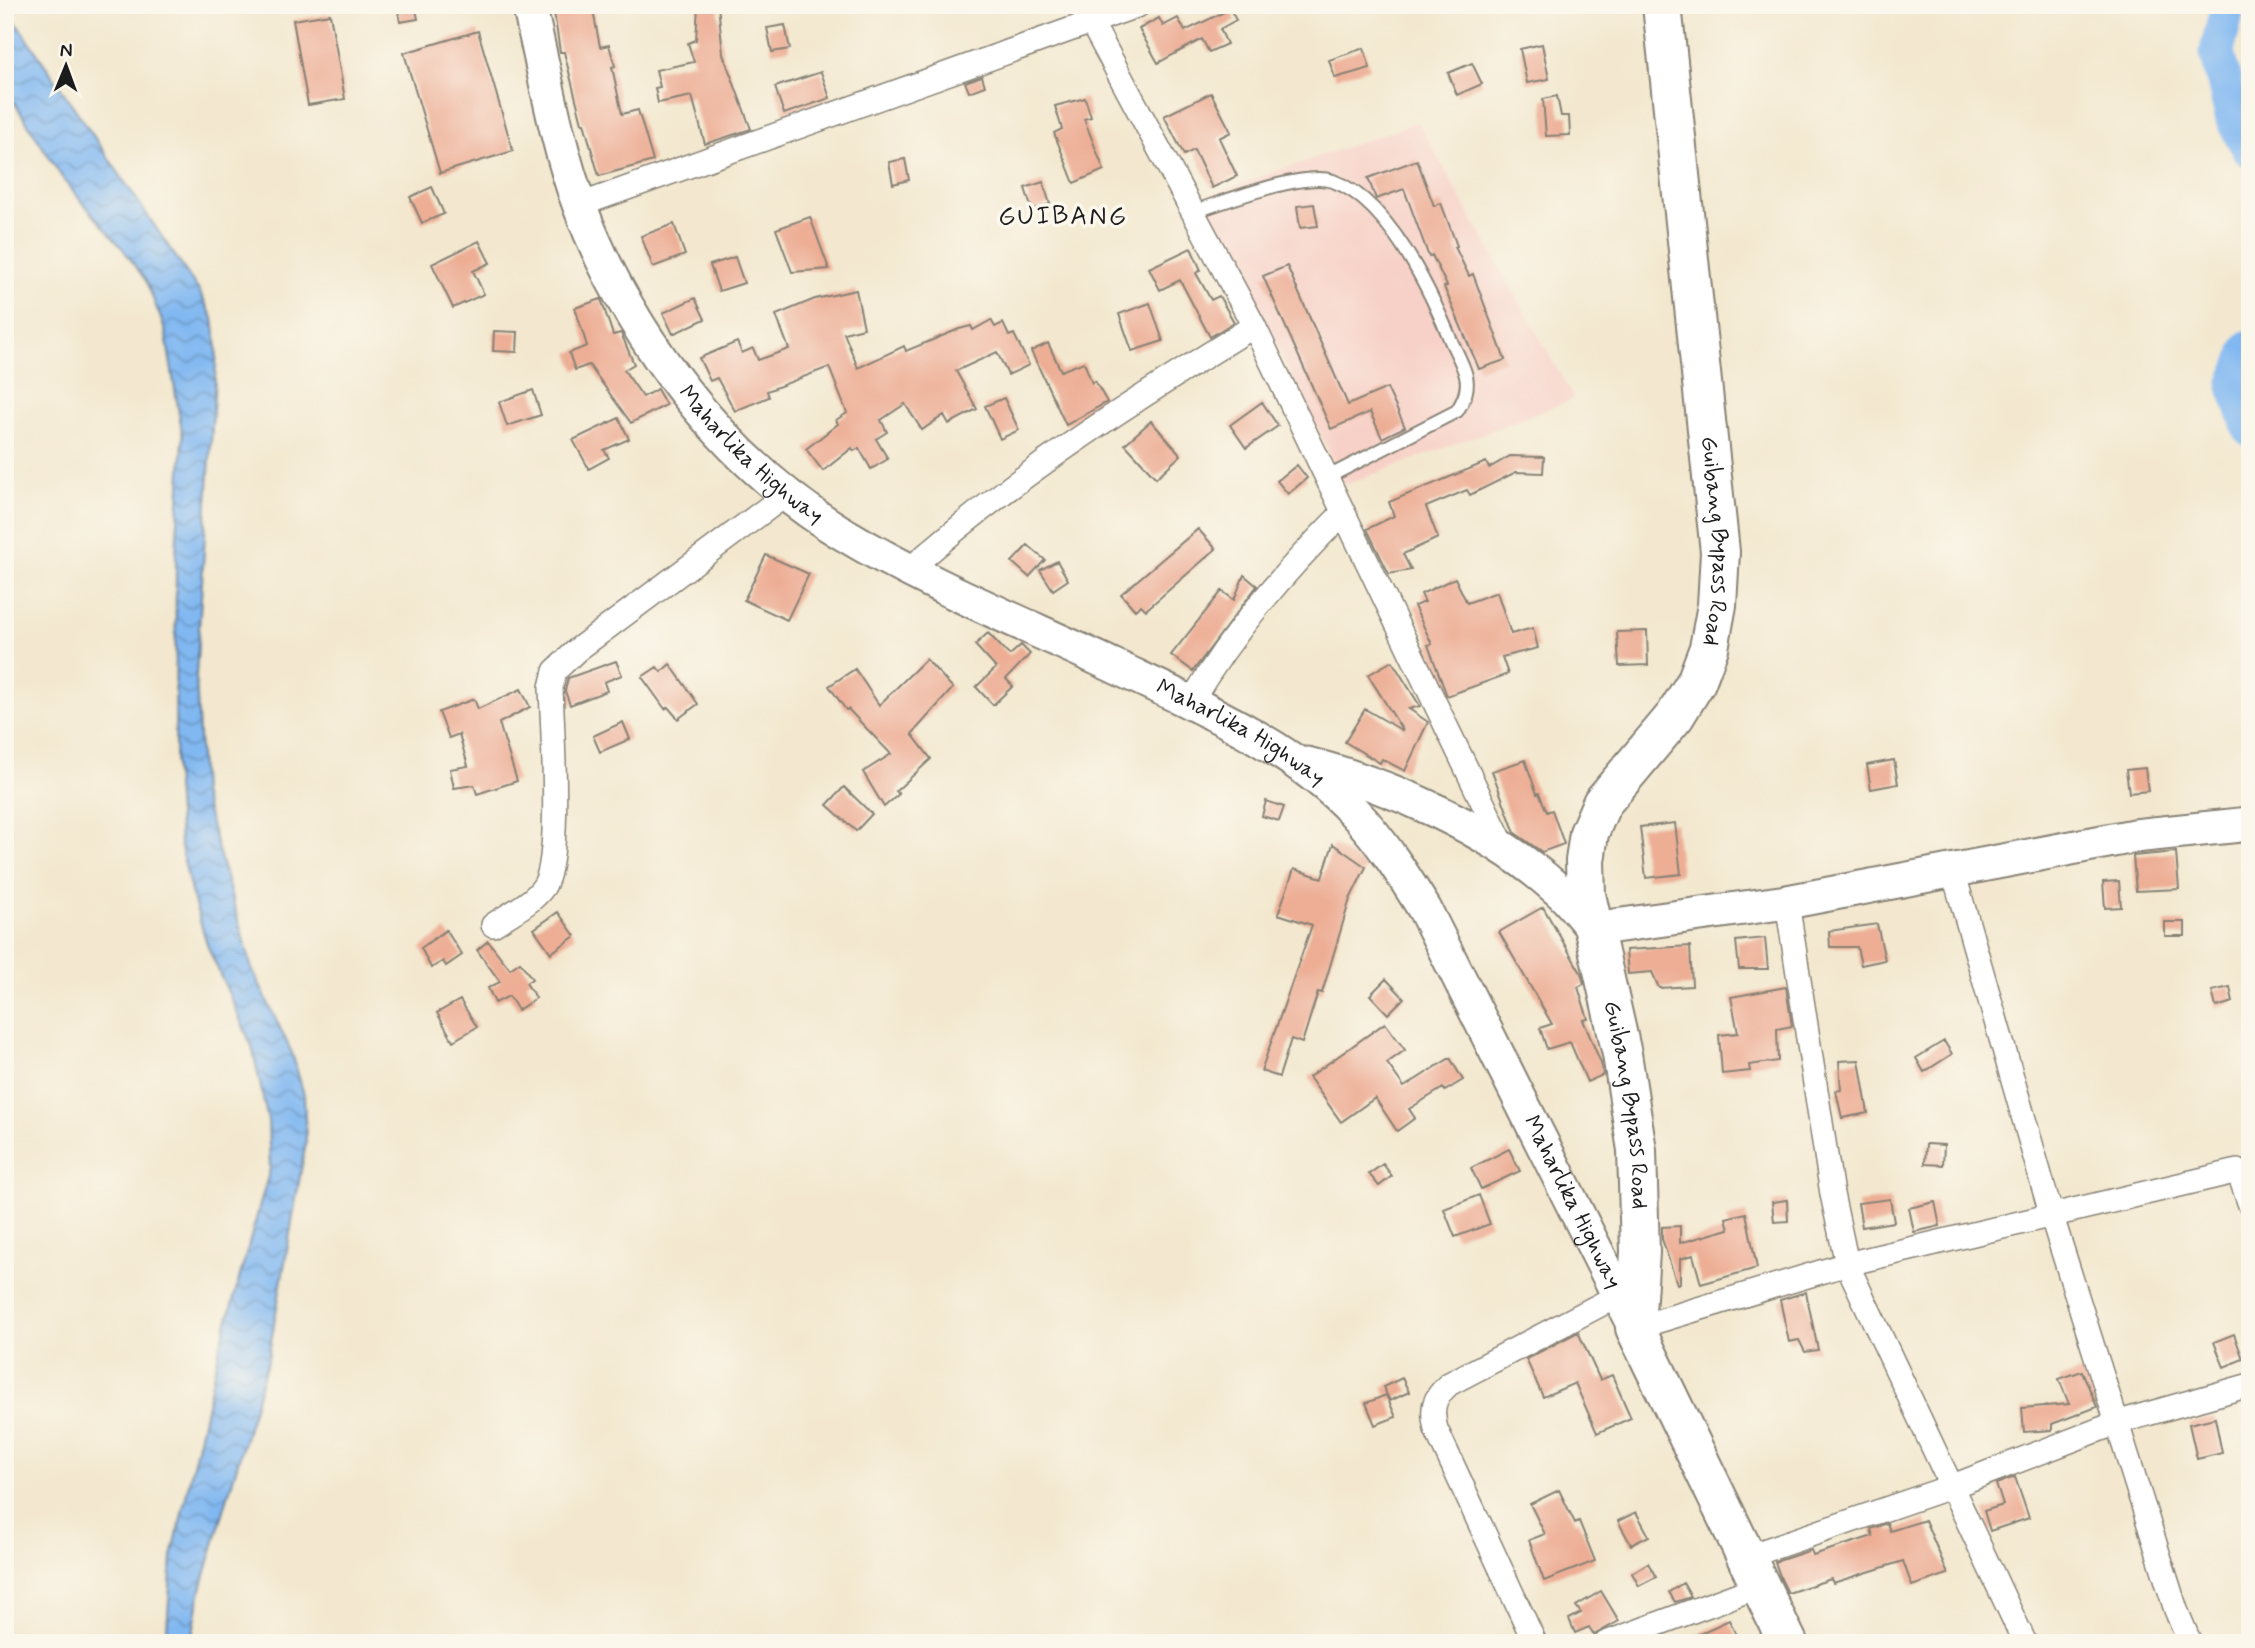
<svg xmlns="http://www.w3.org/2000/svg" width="2255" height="1648" viewBox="0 0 2255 1648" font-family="Mynerve,sans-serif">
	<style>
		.built { fill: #f7d1c7 }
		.water { fill: url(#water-waves); stroke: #4e6a86; stroke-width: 2 }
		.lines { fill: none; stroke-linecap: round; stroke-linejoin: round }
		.river { stroke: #81b8f1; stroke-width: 35 }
		.building { fill: #edae95 }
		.lane-casing { stroke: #888276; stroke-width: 16 }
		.street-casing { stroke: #888276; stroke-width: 26 }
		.secondary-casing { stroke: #888276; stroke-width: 37 }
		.highway-casing { stroke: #888276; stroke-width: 42 }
		.path { stroke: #888276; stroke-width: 3.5; stroke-dasharray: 5 5; stroke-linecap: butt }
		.lane { stroke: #fff; stroke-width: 12 }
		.street { stroke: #fff; stroke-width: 23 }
		.secondary { stroke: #fff; stroke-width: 33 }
		.highway { stroke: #fff; stroke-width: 38 }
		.labels { text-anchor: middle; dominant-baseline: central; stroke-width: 7; stroke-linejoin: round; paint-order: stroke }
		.street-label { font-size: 23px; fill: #1c1c1c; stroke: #fbf7ec }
		.quarter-label { font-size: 26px; letter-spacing: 2px; fill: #1c1c1c; stroke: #fbf7ec }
	</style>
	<defs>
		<pattern id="water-waves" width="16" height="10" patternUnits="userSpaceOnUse" patternTransform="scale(1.75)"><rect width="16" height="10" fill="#81b8f1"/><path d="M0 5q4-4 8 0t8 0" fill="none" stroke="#6995c2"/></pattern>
	</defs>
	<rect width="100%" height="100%" fill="#fbf7ec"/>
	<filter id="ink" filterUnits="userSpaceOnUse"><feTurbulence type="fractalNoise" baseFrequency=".0143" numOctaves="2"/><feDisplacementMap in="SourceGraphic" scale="14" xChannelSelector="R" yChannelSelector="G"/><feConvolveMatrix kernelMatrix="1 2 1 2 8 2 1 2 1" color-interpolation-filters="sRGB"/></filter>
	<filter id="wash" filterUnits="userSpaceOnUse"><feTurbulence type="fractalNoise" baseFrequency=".00686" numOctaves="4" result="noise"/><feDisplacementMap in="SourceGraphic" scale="28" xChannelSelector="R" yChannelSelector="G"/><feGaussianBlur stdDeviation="1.57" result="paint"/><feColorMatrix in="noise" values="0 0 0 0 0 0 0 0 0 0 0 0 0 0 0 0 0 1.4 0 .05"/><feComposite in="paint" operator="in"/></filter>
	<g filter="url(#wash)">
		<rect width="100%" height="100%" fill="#f3e8cf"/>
		<path class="built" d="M1418,122L1574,399L1345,485L1203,197Z"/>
		<path class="water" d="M5,6L199,291L213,318L217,348L196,676L202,793L252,969L292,1053L304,1095L306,1142L268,1359L201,1589L191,1643H166L172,1557L220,1347L270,1169L268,1121L252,1046L208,947L191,892L180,843L175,772L176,553L183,438L165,329L146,281L123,249L65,182L5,88Z"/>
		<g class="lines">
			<path class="river" d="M2228,5L2217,52L2233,120L2250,150
				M2250,347L2235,386L2250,429"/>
		</g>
		<g id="blocks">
			<path class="building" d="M397,5H415L418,19L400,22Z
				M553,5H592L600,47L609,45L615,66L612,67L622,114L638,110L653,161L599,176L584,123H582L564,52H560Z
				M698,5H718L723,54L751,129L705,144L692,96L658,103L655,88L660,87L656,70L694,62L688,43L696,40Z
				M1230,9L1236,20L1220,29L1227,44L1209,52L1202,39L1158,63L1139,29L1159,18L1163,26L1178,18L1185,31Z
				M330,14L345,99L308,105L293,20Z
				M785,25L790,49L772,52L767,28Z
				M478,31L513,151L440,173L404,53Z
				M1542,44L1549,79L1527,83L1520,49Z
				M1364,48L1370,68L1335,78L1329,60Z
				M1472,63L1482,84L1457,95L1448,73Z
				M821,72L830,98L784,114L775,87Z
				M982,76L985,86L969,92L965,82Z
				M1211,93L1231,132L1219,138L1237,176L1212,188L1194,150L1184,155L1164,116Z
				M1557,96L1561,116H1569L1570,135L1546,136L1543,99Z
				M1085,98L1091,117L1084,119L1104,170L1074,183L1054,133L1062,129L1055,106Z
				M905,159L909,180L893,184L889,162Z
				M1417,160L1434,206L1441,203L1457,246L1455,247L1469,276L1473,274L1505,360L1479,369L1444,287L1447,286L1432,255L1429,257L1404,189L1376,199L1368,178Z
				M1043,182L1050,204L1032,210L1025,188Z
				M432,187L444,214L422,223L410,197Z
				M1314,204L1318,226L1300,228L1297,206Z
				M810,217L829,269L792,272L776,229Z
				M674,224L685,255L653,267L641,236Z
				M479,241L490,263L473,271L484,294L453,308L432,264Z
				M1191,248L1201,270L1196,273L1211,300L1219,296L1234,322L1210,337L1180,280L1160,290L1149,268Z
				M735,257L744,283L719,291L710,265Z
				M1287,266L1348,405L1387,388L1405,427L1382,438L1370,412L1331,429L1263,276Z
				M856,290L864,328L844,333L858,368L904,346L906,351L959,329L971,326L973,330L991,320L995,327L1003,323L1009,336L1014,334L1029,365L1008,375L997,352L956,371L977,409L949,424L944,415L922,430L905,404L881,420L887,432L876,439L888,459L871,469L859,448L854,451L852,448L823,471L806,449L838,424L836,420L847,413L829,367L767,391L769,397L735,411L717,378L710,381L699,358L737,342L742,353L753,348L758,360L789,349L776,315L815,299Z
				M695,298L705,319L673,334L663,313Z
				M601,299L613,335L621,333L634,364L624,370L643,397L657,389L666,405L631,423L589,365L575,370L569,353L587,346L575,308Z
				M1150,303L1163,341L1132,351L1119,314Z
				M494,331L518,332L517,352L493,351Z
				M1048,343L1061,371L1084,362L1092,383L1095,381L1107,402L1066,425L1031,351Z
				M533,390L541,415L507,426L499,402Z
				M1004,398L1019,430L1000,439L985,406Z
				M1262,402L1278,426L1246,448L1230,425Z
				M619,418L629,439L604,450L609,458L589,469L573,440Z
				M1151,421L1181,455L1156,478L1125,444Z
				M1510,456L1544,457L1543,473L1516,472L1470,495L1467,490L1426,507L1438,538L1403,554L1411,570L1389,574L1367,529L1394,516L1389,502L1486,462L1489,468Z
				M1297,465L1307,478L1288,494L1277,481Z
				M1198,529L1216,549L1146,610L1141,605L1135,610L1121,594Z
				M1028,545L1045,560L1029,577L1012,562Z
				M766,555L809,574L787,620L744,600Z
				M1057,561L1068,580L1053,590L1040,570Z
				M1244,575L1257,586L1193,671L1171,655L1222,591L1234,600Z
				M1455,578L1467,603L1497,592L1511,634L1533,628L1538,648L1502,657L1508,674L1447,696L1428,645L1432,644L1414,606L1425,602L1421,594Z
				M1647,631L1648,665L1619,666L1617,632Z
				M988,633L1007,653L1010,655L1021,645L1030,654L1006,679L1013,686L993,705L976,687L996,668L975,645Z
				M926,659L953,688L912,734L931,759L896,791L899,794L884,807L863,772L891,754L848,709L846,710L829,686L855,669L879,705Z
				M616,661L622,675L604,682L607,691L570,705L565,691L568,678Z
				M1392,661L1420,706L1409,709L1428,722L1405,771L1382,759L1380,763L1345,742L1365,709L1403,731L1368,675Z
				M670,664L698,704L678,719L668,707L665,709L642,677L657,667L661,672Z
				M521,689L530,707L499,723L517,781L477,794L474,785L454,788L450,769L468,766L459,734L449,738L439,712L474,699L478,709Z
				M623,722L630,739L600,752L593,736Z
				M1525,760L1537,794L1539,793L1547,812L1552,810L1564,844L1542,852L1515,833L1492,771Z
				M1894,760L1898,784L1871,789L1867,765Z
				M2145,768L2148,791L2129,793L2126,770Z
				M844,787L872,814L856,831L827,805Z
				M1266,801L1284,807L1279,821L1262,816Z
				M1675,823L1681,874L1646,878L1640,827Z
				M1333,844L1366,867L1350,899L1322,993L1318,992L1302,1043L1291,1039L1279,1077L1261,1071L1312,925L1278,914L1294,869L1322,878Z
				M2176,852L2179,889L2136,891L2133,856Z
				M2119,881L2121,907L2105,908L2103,882Z
				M1543,907L1581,973L1584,984L1578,987L1588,1019L1583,1020L1601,1063L1603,1075L1587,1082L1570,1042L1547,1049L1540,1028L1552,1024L1499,932Z
				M558,912L575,936L551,953L534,929Z
				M2165,922H2185V936H2165Z
				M1877,924L1885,960L1861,965L1857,947H1830L1829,931Z
				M446,930L462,955L446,966L443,961L431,968L421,948Z
				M1765,938L1768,969H1739L1736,941Z
				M488,941L510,969L520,962L532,979L526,983L536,998L518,1010L509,996L495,1003L488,988L500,982L477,950Z
				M1690,946L1692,986L1659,988L1652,972L1628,974L1626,950Z
				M1386,979L1404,998L1388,1014L1370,995Z
				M1786,987L1792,1026L1777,1029L1778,1061L1749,1065L1750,1071L1722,1074L1719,1035L1738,1033L1731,997Z
				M2230,987L2233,1002L2216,1007L2212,991Z
				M460,1000L477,1027L453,1041L437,1013Z
				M1385,1023L1405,1050L1387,1063L1404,1087L1450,1058L1463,1080L1445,1091L1443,1088L1409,1109L1415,1118L1397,1131L1375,1098L1341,1122L1309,1077Z
				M1944,1041L1952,1054L1924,1072L1916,1058Z
				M1859,1060L1868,1113L1842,1118L1836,1091L1841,1090L1839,1061Z
				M1926,1144L1944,1145L1943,1165L1925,1164Z
				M1509,1149L1520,1171L1481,1189L1471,1168Z
				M1383,1164L1392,1176L1379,1186L1369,1174Z
				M1479,1195L1490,1224L1455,1237L1444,1209Z
				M1890,1199L1894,1222L1862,1227L1858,1203Z
				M1787,1200L1788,1221L1774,1222L1772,1202Z
				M1935,1202L1940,1226L1914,1232L1909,1208Z
				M1746,1213L1757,1268L1701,1284L1693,1255L1680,1259V1283L1677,1284L1662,1239V1227L1680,1226V1243L1729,1229L1726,1218Z
				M1806,1292L1818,1350L1805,1352L1799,1340L1789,1342L1780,1300Z
				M1578,1332L1600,1380L1612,1375L1631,1418L1597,1433L1575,1383L1543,1397L1526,1359Z
				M2234,1334L2243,1359L2224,1367L2214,1342Z
				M2082,1371L2097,1407L2052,1424V1430L2024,1432L2022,1408L2069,1404L2059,1379Z
				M1402,1378L1409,1392L1390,1401L1383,1387Z
				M1386,1395L1396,1417L1375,1425L1366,1403Z
				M2215,1418L2222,1453L2197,1459L2189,1424Z
				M2015,1477L2029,1518L1990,1531L1984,1511L2003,1505L1996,1484Z
				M1559,1490L1575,1523L1579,1521L1595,1561L1544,1581L1529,1540L1545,1534L1530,1504Z
				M1636,1512L1649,1536L1631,1545L1618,1521Z
				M1925,1520L1948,1574L1912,1586L1903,1561L1833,1583L1831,1579L1788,1593L1781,1579L1775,1562L1811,1550L1813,1555L1873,1536L1871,1529L1887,1523L1890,1531Z
				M1648,1563L1656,1577L1639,1586L1632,1573Z
				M1683,1583L1691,1597L1675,1602L1669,1592Z
				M1601,1591L1619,1621L1594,1635L1589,1627L1575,1633L1569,1619L1581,1613L1576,1606Z
				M1729,1620L1740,1643H1679Z"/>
		</g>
	</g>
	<g filter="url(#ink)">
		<use href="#blocks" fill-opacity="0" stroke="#888276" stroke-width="2"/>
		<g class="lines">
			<defs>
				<path id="lane" d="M1193,212C1224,202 1303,171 1333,181C1389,201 1430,290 1451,341C1456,352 1463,364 1466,376C1469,389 1464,400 1457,411L1326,478"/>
				<path id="street" d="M1082,5L1254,326L1505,849
					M580,205L1139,5
					M909,570C1015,475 1133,401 1254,326
					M1191,702C1233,631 1285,571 1343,513
					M1953,871L2052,1217L2176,1610L2190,1643
					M1787,902L1832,1194L1847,1264L2025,1643
					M493,925C509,914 533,903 544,886C562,857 552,727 551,687L555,671L577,650L788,493
					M1635,1328L1847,1264L2238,1171L2250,1205
					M1746,1557L1953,1486L2119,1422L2250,1385
					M1535,1643L1436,1429C1431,1408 1433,1399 1449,1384L1619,1295
					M1606,1643L1760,1586"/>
				<g id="secondary">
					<path id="s1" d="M529,5C545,72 556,143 580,207C629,336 723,461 842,533C928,585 1023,623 1114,666C1194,704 1293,746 1354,812C1382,841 1404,876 1425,910L1635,1328"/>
					<path d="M1307,764C1393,786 1490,829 1557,889C1570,900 1581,915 1593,929L1787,902L2134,836L2250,824"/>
				</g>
				<g id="highway">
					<path id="s2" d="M1662,5L1720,552L1717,605L1709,648L1696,682L1675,716L1602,803L1589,833L1585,861L1586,895L1622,1054L1637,1150L1640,1252L1635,1328L1788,1643"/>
				</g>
			</defs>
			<use href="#lane" class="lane-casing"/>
			<use href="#street" class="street-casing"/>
			<use href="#secondary" class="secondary-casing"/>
			<use href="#highway" class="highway-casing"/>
			<path class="path" d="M2239,1643L2250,1631"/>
			<use href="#lane" class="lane"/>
			<use href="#street" class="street"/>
			<use href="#secondary" class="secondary"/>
			<use href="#highway" class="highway"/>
		</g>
	</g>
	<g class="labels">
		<g class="street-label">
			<text stroke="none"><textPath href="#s1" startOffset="513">Maharlika Highway</textPath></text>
			<text stroke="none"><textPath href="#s2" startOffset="539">Guibang Bypass Road</textPath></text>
			<text stroke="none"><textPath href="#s1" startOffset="1080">Maharlika Highway</textPath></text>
			<text stroke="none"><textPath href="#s2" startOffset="1146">Guibang Bypass Road</textPath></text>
			<text stroke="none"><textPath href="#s1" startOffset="1668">Maharlika Highway</textPath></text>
		</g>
		<g class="quarter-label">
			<text x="1063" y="217">GUIBANG</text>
		</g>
	</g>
	<rect width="2255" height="1648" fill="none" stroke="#fbf7ec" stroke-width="28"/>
	<g transform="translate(66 66) rotate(1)" stroke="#fbf7ec" stroke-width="5" paint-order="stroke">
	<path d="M0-5L12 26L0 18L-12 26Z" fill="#1c1c1c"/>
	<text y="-10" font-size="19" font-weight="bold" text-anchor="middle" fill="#1c1c1c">N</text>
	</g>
</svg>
